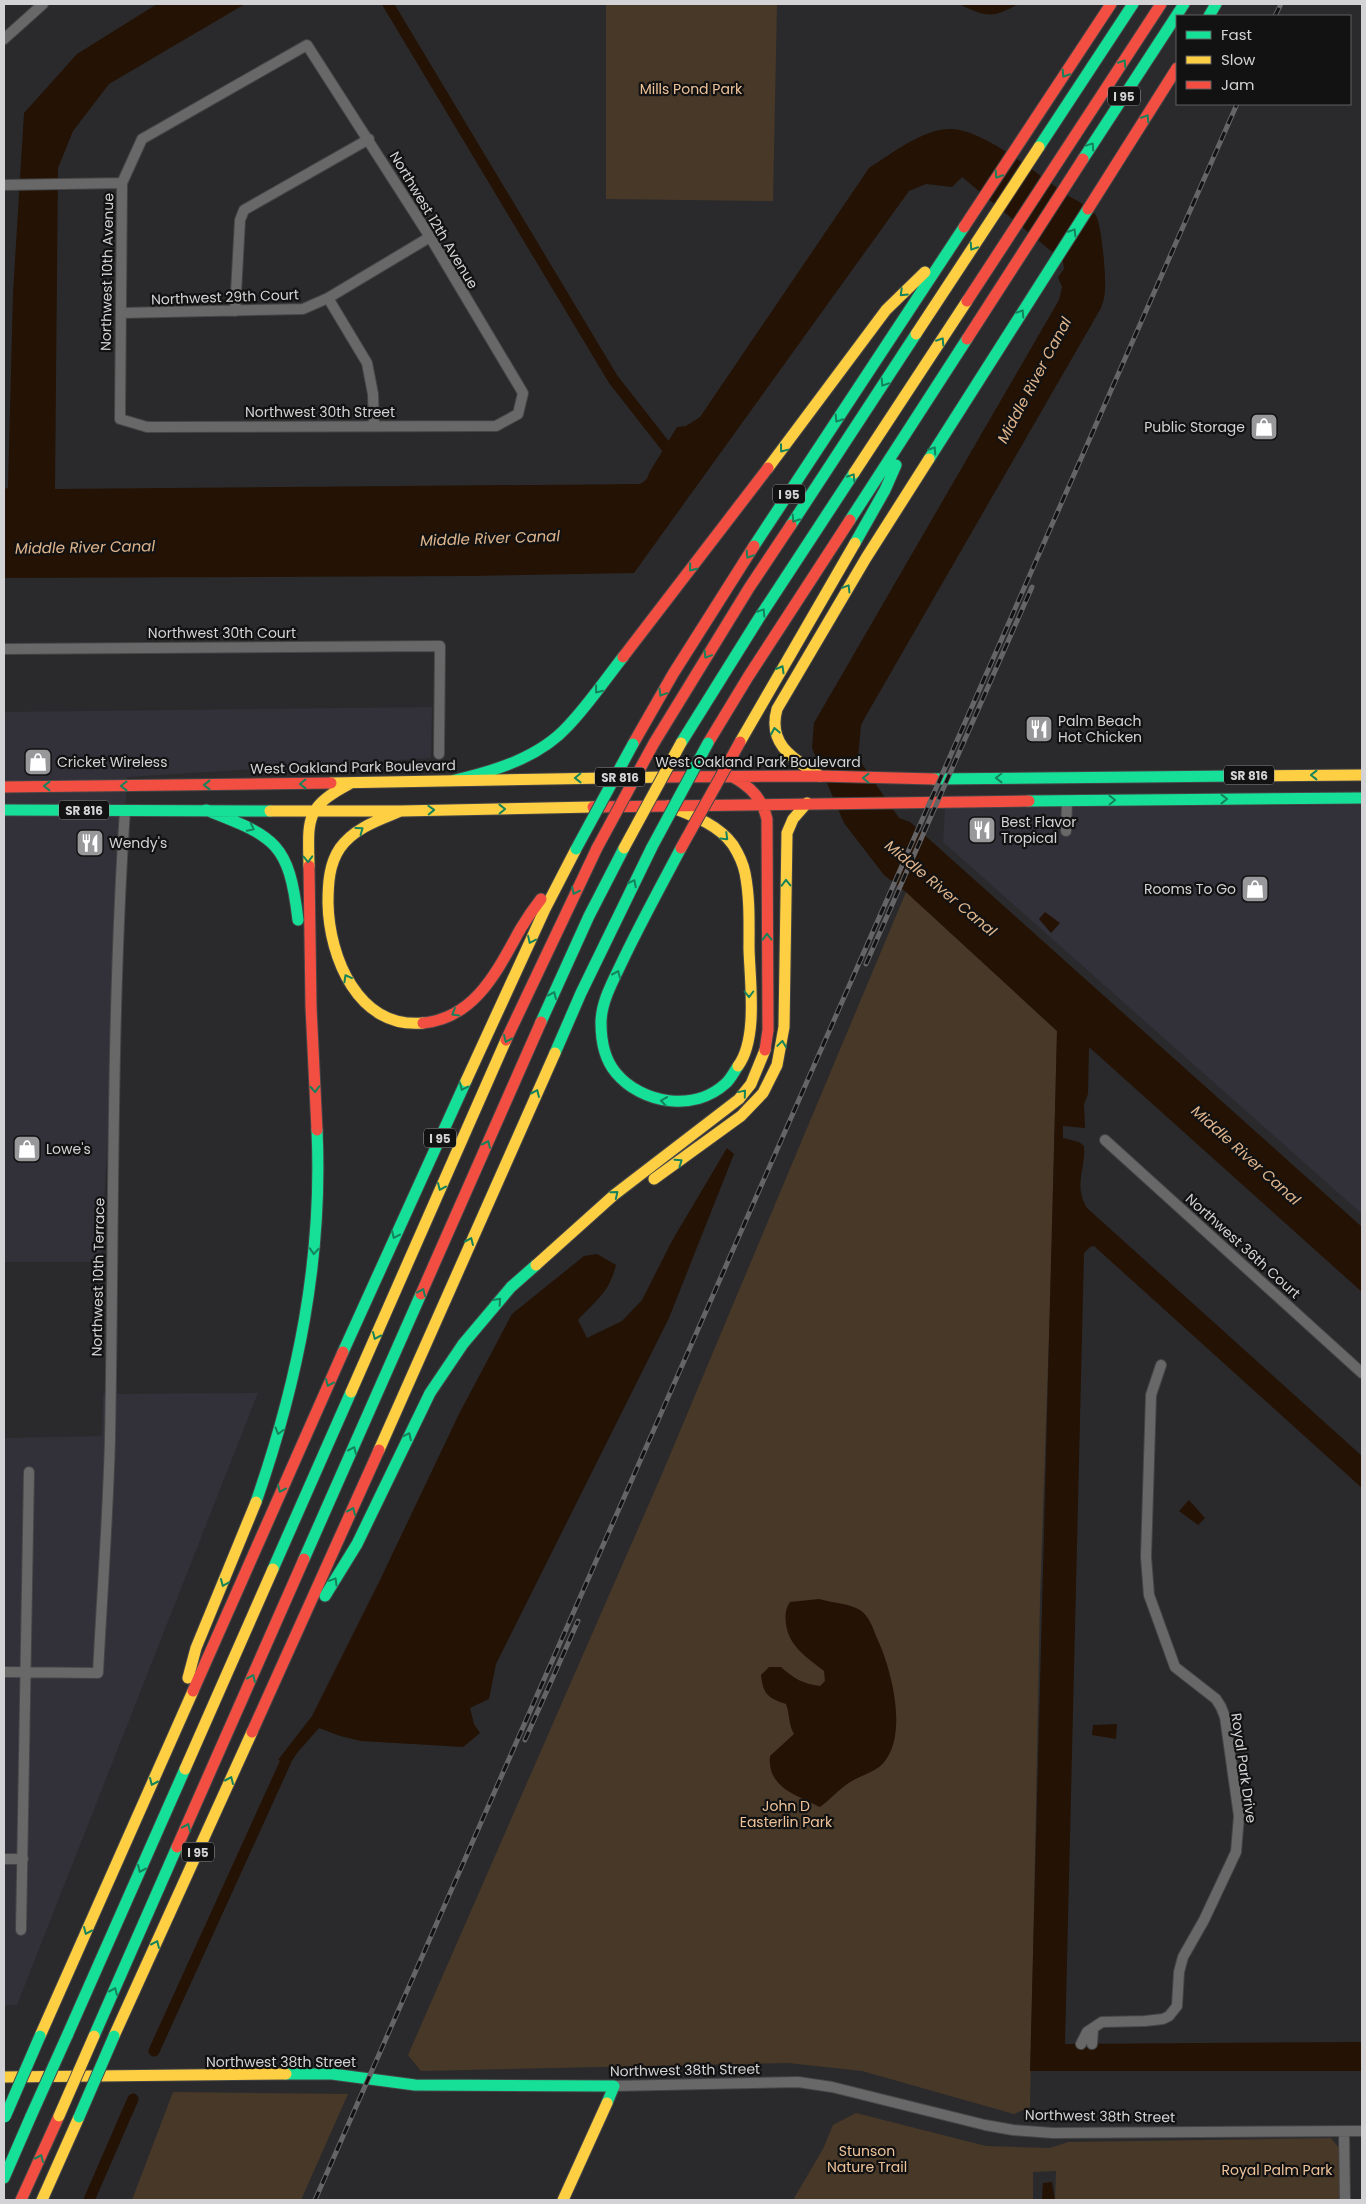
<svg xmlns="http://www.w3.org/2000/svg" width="1366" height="2204" viewBox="0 0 1366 2204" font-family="Poppins,sans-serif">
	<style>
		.built { fill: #323039 }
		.green { fill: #483828 }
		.water { fill: #241204 }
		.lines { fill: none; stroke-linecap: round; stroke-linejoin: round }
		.canal { stroke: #241204; stroke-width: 11 }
		.street-casing { stroke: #454547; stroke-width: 12 }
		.fast-casing { stroke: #454547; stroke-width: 13 }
		.slow-casing { stroke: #454547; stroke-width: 13 }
		.jam-casing { stroke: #454547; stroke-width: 13 }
		.street { stroke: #686869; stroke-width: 10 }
		.fast { stroke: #16e098; stroke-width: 11 }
		.slow { stroke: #ffcf43; stroke-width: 11 }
		.jam { stroke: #f24e42; stroke-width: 11 }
		.rail-casing { stroke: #656466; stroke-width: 5 }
		.rail { stroke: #121213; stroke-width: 3; stroke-dasharray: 9; stroke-linecap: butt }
		.fast-bridge-casing { stroke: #454547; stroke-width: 13; stroke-linecap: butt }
		.slow-bridge-casing { stroke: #454547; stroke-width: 13; stroke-linecap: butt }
		.jam-bridge-casing { stroke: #454547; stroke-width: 13; stroke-linecap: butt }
		.fast-bridge { stroke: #16e098; stroke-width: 11 }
		.slow-bridge { stroke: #ffcf43; stroke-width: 11 }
		.jam-bridge { stroke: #f24e42; stroke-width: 11 }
		.oneway { stroke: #14835c }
		.labels { text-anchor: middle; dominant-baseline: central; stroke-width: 4.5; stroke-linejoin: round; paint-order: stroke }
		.shield { fill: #121213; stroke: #99999b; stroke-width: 1 }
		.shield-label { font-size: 12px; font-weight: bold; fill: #d3d3d5 }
		.park-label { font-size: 14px; fill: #efc39a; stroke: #121213 }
		.street-label { font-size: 14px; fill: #d3d3d5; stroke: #121213 }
		.poi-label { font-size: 14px; fill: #d3d3d5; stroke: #121213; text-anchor: start }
		.water-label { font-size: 15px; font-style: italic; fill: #e0b58c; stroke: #121213 }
	</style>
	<rect width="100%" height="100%" fill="#2a2a2c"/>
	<path class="built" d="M432,707L431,758L127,777L101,1262H4V712Z
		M1362,805V1214L943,842L945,808Z
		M258,1393L17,2005H4V1438L102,1436L103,1394Z"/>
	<path class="green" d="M606,4H777L773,201L606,199Z
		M906,892L1057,1031L1052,1246L1040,1599L1030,2107L1014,2114L862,2071L788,2063L421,2071L408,2055L662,1474Z
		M173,2092L348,2094L301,2200H132Z
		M856,2113L986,2146L1050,2148L1068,2142L1331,2138L1339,2148V2200H1055L1056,2171L1033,2172V2200H793L823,2149L833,2125Z"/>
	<path class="water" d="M157,4H245L109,84L73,131L58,168L55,489L640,484C645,481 648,479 649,473L677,427L686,426L700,417L869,168C893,153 922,129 951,129C983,129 1040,176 1067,195C1075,200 1089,206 1095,214C1102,223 1106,277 1105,289C1105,296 1103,302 1101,308L867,714L861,725L858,758L899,818L910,822L1362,1227V1292L1089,1047L1088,1094L1084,1104L1085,1128L1063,1126V1138L1079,1142L1084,1146C1086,1169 1073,1185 1087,1208L1362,1456V1488L1094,1246L1090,1247L1084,1253L1065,2044L1362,2042V2071H1030L1057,1031L906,892L884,875L844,823L812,748L814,723L1059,300L1062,287L1058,277L1064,269L1063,261L962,177L952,187L926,184L909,191L634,573L472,576L4,578V489L8,488L13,293L24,113L77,54Z
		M959,4H1018C992,19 986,17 959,4Z
		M1045,912L1060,923L1051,933L1039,919Z
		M727,1148L734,1154L669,1318L496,1664L489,1699L470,1708L474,1724L480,1733L463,1747L361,1741L340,1736L319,1728L297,1753L290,1764L278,1760L312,1716L380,1580L459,1414L512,1314L584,1256L597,1254L616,1265C609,1293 596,1300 578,1320L587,1338L622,1321L642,1300L673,1239Z
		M1189,1500L1205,1518L1198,1525L1179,1511Z
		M819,1599C832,1603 849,1603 860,1610C868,1615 873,1627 876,1636C891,1667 908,1731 885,1761C878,1771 862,1775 852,1781C841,1787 831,1799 820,1807C797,1795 767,1788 770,1756L794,1734C788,1724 790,1714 786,1704C768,1698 763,1694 761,1675L769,1667H781C793,1678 803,1684 820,1686L825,1681L824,1671C808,1658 789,1647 786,1624C785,1616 785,1609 790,1602Z
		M1117,1724L1116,1739L1092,1735L1093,1725Z
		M1052,2182L1055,2200H1042L1043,2183Z"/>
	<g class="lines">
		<path class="canal" d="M388,4L613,379L674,457
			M154,2051L285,1763
			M89,2200L133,2099"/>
		<defs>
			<path id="street" d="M4,39L43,4
				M307,45L430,237L523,393L518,414L496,426L147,427L120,419L122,183L142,139Z
				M4,185L122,183
				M328,298L367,363L373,394L374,426
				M235,311L240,220L244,210L369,139
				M121,313L303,309L328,298L430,237
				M4,649L440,646L439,754
				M1066,831L1067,801
				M1105,1140L1362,1373
				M4,1672L98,1673C102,1595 108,1517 110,1439C114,1229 111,1019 125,810
				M4,1859H23
				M21,1930L29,1472
				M1081,2044L1087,2032L1102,2022L1145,2021L1163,2019L1169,2016L1177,2006L1179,1972L1183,1957L1204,1920L1236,1852L1239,1816L1225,1717L1221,1707L1216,1699L1175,1667L1149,1595L1146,1557L1151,1395L1161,1365
				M1092,2044L1093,2029
				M614,2086L798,2082L832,2087L985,2125L1013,2130L1053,2133L1362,2131
				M1344,2131L1345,2200"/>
			<path id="fast" d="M1209,16L1216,4
				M1039,147L1133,4
				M1083,159L1184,4
				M929,459L1088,209
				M850,520L967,339
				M791,525L916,334
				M855,543L885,490L896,465
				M754,546L964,227
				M681,743L759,618L854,473
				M934,779L1237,776
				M455,780C495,771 540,757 568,726C588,705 605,680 623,657
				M1029,801L1362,798
				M4,810L270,811
				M206,810C276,837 289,843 298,920
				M681,848C661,886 640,924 622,962C613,981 601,1002 601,1023C601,1040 605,1060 616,1073C642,1104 694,1112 725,1084C730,1080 734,1072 738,1066
				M541,1022L589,916L624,848
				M555,1053L581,993L652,847
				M343,1352L466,1081
				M256,1502C298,1381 323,1259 317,1130
				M304,1559L421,1294
				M273,1569L351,1392
				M325,1596L357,1544L430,1393L463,1344L511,1287L536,1265
				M67,2036L185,1769
				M94,2036L177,1847
				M286,2074H332L415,2085L614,2086L607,2103
				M4,2178L31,2116"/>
			<path id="slow" d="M916,334L1039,147
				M768,468L886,310L925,272
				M854,473L967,301
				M740,742L855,543
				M820,776C794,759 767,745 777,709L866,558L929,459
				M1237,776L1362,775
				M331,783L665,777
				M668,806C691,815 718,824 733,845C738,853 743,863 745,873C750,898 749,924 749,949C750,982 758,1039 738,1066
				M270,811H401L593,807
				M401,811C379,820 354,828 340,848C329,864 328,884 328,903C329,957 358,1029 423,1023
				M309,866C308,818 305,807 351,783
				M466,1081L545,909L576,849
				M654,1179L741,1116L763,1093L777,1065L784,1027L787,833L793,819L807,803
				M536,1265L614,1195L739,1099L751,1084L765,1050
				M351,1392L506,1040
				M379,1450L555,1053
				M188,1678L196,1648L256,1502
				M185,1769L273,1569
				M40,2036L193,1691
				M114,2036L252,1732
				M4,2077L286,2074
				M42,2200L79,2117
				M563,2200L607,2103"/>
			<path id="jam" d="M1088,209L1177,68
				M964,227L1111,4
				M967,301L1161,4
				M967,339L1083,159
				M623,657L768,468
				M654,743L749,588L791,525
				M708,743L748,677L850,520
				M633,744L673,674L754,546
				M731,776C750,786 762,798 767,819L768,1030L765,1050
				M665,777L820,776L934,779
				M4,787L331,783
				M593,807L1029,801
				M309,866L311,1007L317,1130
				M423,1023C476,1018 498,969 521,928C527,918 534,908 541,899
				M506,1040L597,848
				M421,1294L541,1022
				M193,1691L343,1352
				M252,1732L379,1450
				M177,1847L304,1559
				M21,2200L59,2116"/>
		</defs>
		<use href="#street" class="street-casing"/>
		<use href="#fast" class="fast-casing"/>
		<use href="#slow" class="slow-casing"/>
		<use href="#jam" class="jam-casing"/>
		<use href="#street" class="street"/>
		<use href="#fast" class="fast"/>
		<use href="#slow" class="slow"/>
		<use href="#jam" class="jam"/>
		<defs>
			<path id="rail" d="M1275,16L1281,4
				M866,964L1032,587
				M525,1740L578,1621
				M315,2200L1237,104"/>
		</defs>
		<use href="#rail" class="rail-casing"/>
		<use href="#rail" class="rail"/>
		<defs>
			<path id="fast-bridge" d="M652,847L708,743
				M576,849L633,744
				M31,2116L67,2036
				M5,2117L40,2036
				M79,2117L114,2036"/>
			<path id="slow-bridge" d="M624,848L681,743
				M59,2116L94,2036"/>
			<path id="jam-bridge" d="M597,848L654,743
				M681,848L740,742"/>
		</defs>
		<use href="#fast-bridge" class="fast-bridge-casing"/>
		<use href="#slow-bridge" class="slow-bridge-casing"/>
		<use href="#jam-bridge" class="jam-bridge-casing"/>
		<use href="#fast-bridge" class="fast-bridge"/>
		<use href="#slow-bridge" class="slow-bridge"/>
		<use href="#jam-bridge" class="jam-bridge"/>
	</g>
	<defs><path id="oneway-chevron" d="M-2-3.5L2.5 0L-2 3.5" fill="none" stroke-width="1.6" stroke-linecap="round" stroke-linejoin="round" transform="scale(1.25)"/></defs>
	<g class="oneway">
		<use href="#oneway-chevron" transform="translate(1123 63) rotate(-57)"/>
		<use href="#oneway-chevron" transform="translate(1065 74) rotate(123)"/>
		<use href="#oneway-chevron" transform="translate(1146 118) rotate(-57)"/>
		<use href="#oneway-chevron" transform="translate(1091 146) rotate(-56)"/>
		<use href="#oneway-chevron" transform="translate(998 175) rotate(123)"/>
		<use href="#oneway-chevron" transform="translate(1073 232) rotate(-58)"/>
		<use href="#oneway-chevron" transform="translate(973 247) rotate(123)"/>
		<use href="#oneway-chevron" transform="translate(903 293) rotate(136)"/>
		<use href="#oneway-chevron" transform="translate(1021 313) rotate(-57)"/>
		<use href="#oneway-chevron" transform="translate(941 341) rotate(-57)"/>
		<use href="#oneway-chevron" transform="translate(884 383) rotate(123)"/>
		<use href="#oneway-chevron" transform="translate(838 419) rotate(123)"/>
		<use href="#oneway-chevron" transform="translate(783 449) rotate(127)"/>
		<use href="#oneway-chevron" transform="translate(933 450) rotate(-57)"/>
		<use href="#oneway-chevron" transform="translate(852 477) rotate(-57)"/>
		<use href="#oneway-chevron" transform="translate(795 519) rotate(123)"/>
		<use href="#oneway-chevron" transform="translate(749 555) rotate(123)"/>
		<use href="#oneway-chevron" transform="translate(692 568) rotate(128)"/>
		<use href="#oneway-chevron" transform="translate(847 588) rotate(-59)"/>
		<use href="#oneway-chevron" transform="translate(762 612) rotate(-57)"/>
		<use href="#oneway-chevron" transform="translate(707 655) rotate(121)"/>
		<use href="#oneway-chevron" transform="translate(781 669) rotate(-60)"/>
		<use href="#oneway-chevron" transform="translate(598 690) rotate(128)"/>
		<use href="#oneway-chevron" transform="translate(662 693) rotate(121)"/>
		<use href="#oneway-chevron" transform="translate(775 731) rotate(-101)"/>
		<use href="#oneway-chevron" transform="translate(1314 775) rotate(180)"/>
		<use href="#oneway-chevron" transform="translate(578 778) rotate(179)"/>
		<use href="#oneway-chevron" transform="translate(866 778) rotate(-179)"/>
		<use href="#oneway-chevron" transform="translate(999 778) rotate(179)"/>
		<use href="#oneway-chevron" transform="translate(303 784) rotate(179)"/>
		<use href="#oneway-chevron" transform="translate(207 785) rotate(180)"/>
		<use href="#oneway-chevron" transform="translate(47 786) rotate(180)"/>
		<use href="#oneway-chevron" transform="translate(124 786) rotate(179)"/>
		<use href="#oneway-chevron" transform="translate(1224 799)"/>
		<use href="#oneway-chevron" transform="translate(1112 800) rotate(-1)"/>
		<use href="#oneway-chevron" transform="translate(502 809) rotate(-1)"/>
		<use href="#oneway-chevron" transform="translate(431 810) rotate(-2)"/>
		<use href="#oneway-chevron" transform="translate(251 828) rotate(26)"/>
		<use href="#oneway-chevron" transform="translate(360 830) rotate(-36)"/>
		<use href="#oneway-chevron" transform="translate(725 837) rotate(44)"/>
		<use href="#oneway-chevron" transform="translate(308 859) rotate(88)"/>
		<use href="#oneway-chevron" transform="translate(633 883) rotate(-63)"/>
		<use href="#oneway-chevron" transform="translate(786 883) rotate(-91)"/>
		<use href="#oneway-chevron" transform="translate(575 891) rotate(116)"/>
		<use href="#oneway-chevron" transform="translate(767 937) rotate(-91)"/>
		<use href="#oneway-chevron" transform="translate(531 940) rotate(115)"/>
		<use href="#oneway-chevron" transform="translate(617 974) rotate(-66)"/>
		<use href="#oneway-chevron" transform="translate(347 978) rotate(-119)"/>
		<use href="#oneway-chevron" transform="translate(749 994) rotate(90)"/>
		<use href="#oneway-chevron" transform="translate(553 995) rotate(-66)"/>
		<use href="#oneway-chevron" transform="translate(455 1013) rotate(151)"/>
		<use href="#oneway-chevron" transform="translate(507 1039) rotate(114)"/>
		<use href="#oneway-chevron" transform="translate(782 1044) rotate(-82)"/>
		<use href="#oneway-chevron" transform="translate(463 1087) rotate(115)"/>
		<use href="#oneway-chevron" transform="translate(315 1089) rotate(87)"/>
		<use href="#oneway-chevron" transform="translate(536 1093) rotate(-66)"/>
		<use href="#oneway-chevron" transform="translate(743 1093) rotate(-50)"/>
		<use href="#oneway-chevron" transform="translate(664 1101) rotate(-172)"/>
		<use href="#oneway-chevron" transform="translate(487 1144) rotate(-66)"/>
		<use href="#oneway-chevron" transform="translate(679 1162) rotate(-35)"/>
		<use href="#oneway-chevron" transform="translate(441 1187) rotate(114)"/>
		<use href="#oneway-chevron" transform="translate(615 1194) rotate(-39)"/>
		<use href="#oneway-chevron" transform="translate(395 1235) rotate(115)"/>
		<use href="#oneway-chevron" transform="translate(470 1241) rotate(-66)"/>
		<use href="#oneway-chevron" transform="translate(314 1251) rotate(94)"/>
		<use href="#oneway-chevron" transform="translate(422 1292) rotate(-66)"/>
		<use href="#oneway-chevron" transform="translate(498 1301) rotate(-48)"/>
		<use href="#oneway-chevron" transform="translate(376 1336) rotate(114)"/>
		<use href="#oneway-chevron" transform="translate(329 1383) rotate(114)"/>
		<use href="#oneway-chevron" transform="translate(279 1431) rotate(106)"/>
		<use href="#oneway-chevron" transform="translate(408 1436) rotate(-64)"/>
		<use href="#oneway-chevron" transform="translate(353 1450) rotate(-66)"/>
		<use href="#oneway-chevron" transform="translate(281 1489) rotate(114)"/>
		<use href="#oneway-chevron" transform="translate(352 1511) rotate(-66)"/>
		<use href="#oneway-chevron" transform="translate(334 1581) rotate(-59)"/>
		<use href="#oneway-chevron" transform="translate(224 1583) rotate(113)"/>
		<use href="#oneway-chevron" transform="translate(252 1678) rotate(-66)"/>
		<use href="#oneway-chevron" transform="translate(230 1780) rotate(-66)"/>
		<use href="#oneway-chevron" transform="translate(153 1782) rotate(114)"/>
		<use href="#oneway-chevron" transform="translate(187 1827) rotate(-66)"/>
		<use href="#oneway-chevron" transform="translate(141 1869) rotate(114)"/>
		<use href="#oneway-chevron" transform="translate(87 1931) rotate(114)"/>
		<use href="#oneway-chevron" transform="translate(156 1944) rotate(-66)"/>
		<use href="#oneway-chevron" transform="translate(114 1991) rotate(-66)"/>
		<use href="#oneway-chevron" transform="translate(40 2158) rotate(-66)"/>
	</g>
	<defs>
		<symbol id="shop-square" viewBox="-11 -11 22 22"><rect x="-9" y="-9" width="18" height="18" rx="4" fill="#98989a" stroke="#121213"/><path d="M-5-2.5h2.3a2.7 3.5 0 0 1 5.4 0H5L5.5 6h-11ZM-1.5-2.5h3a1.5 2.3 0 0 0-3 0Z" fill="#fff"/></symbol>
		<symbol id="restaurant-square" viewBox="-11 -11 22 22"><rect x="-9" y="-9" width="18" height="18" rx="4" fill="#98989a" stroke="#121213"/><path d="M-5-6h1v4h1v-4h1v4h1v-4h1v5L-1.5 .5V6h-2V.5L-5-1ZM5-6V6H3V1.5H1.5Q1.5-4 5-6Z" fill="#fff"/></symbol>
	</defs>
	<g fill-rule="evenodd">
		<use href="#shop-square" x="1248" y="411" width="32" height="32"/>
		<use href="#restaurant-square" x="1023" y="713" width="32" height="32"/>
		<use href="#shop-square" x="22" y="746" width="32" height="32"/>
		<use href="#restaurant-square" x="966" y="814" width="32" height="32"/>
		<use href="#restaurant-square" x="74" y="827" width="32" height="32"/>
		<use href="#shop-square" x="1239" y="873" width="32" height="32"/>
		<use href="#shop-square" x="11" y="1133" width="32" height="32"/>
	</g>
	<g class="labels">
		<g class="shield">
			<rect x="1108" y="86.5" width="32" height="19" rx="4"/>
			<rect x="773" y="484.5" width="32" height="19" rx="4"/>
			<rect x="1224" y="765.5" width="50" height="19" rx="4"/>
			<rect x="595" y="767.5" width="50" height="19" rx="4"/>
			<rect x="59" y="800.5" width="50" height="19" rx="4"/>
			<rect x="424" y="1128.5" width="32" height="19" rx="4"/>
			<rect x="182" y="1842.5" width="32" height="19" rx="4"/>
		</g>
		<g class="shield-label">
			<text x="1124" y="96">I 95</text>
			<text x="789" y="494">I 95</text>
			<text x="1249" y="775">SR 816</text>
			<text x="620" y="777">SR 816</text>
			<text x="84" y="810">SR 816</text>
			<text x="440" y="1138">I 95</text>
			<text x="198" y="1852">I 95</text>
		</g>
		<g class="park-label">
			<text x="691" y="89">Mills Pond Park</text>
			<text x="786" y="1806">John D<tspan x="786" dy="16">Easterlin Park</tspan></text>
			<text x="867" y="2151">Stunson<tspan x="867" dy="16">Nature Trail</tspan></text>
			<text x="1277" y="2170">Royal Palm Park</text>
		</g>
		<g class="street-label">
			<text transform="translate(434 220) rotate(59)">Northwest 12th Avenue</text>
			<text transform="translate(107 272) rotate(-89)">Northwest 10th Avenue</text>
			<text transform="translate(225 297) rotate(-2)">Northwest 29th Court</text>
			<text x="320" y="412">Northwest 30th Street</text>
			<text x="222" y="633">Northwest 30th Court</text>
			<text x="758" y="762">West Oakland Park Boulevard</text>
			<text transform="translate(353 767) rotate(-1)">West Oakland Park Boulevard</text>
			<text transform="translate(1243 1246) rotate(42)">Northwest 36th Court</text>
			<text transform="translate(98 1277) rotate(-89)">Northwest 10th Terrace</text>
			<text transform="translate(1244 1768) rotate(82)">Royal Park Drive</text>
			<text x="281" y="2062">Northwest 38th Street</text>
			<text transform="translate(685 2070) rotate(-1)">Northwest 38th Street</text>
			<text transform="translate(1100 2116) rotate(1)">Northwest 38th Street</text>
		</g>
		<g class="poi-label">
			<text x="1245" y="427" text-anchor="end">Public Storage</text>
			<text x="1058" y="721">Palm Beach<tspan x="1058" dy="16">Hot Chicken</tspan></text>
			<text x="57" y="762">Cricket Wireless</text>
			<text x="1001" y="822">Best Flavor<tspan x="1001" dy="16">Tropical</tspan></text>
			<text x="109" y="843">Wendy's</text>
			<text x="1236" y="889" text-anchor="end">Rooms To Go</text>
			<text x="46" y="1149">Lowe's</text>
		</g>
		<g class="water-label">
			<text transform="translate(1034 380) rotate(-62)">Middle River Canal</text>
			<text transform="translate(490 538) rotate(-2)">Middle River Canal</text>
			<text transform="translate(85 547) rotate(-1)">Middle River Canal</text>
			<text transform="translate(941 888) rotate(40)">Middle River Canal</text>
			<text transform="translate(1246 1155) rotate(42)">Middle River Canal</text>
		</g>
	</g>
	<rect width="1366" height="2204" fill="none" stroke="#d3d3d5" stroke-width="10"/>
	<rect x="1176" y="15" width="175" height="90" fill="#121213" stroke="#5f5f61"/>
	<rect x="1186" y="31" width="25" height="8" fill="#16e098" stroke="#5f5f61"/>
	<text x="1221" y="40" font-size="15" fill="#d3d3d5">Fast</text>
	<rect x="1186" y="56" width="25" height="8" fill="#ffcf43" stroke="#5f5f61"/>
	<text x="1221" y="65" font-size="15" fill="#d3d3d5">Slow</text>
	<rect x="1186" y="81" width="25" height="8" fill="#f24e42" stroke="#5f5f61"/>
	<text x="1221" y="90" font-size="15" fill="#d3d3d5">Jam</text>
</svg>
